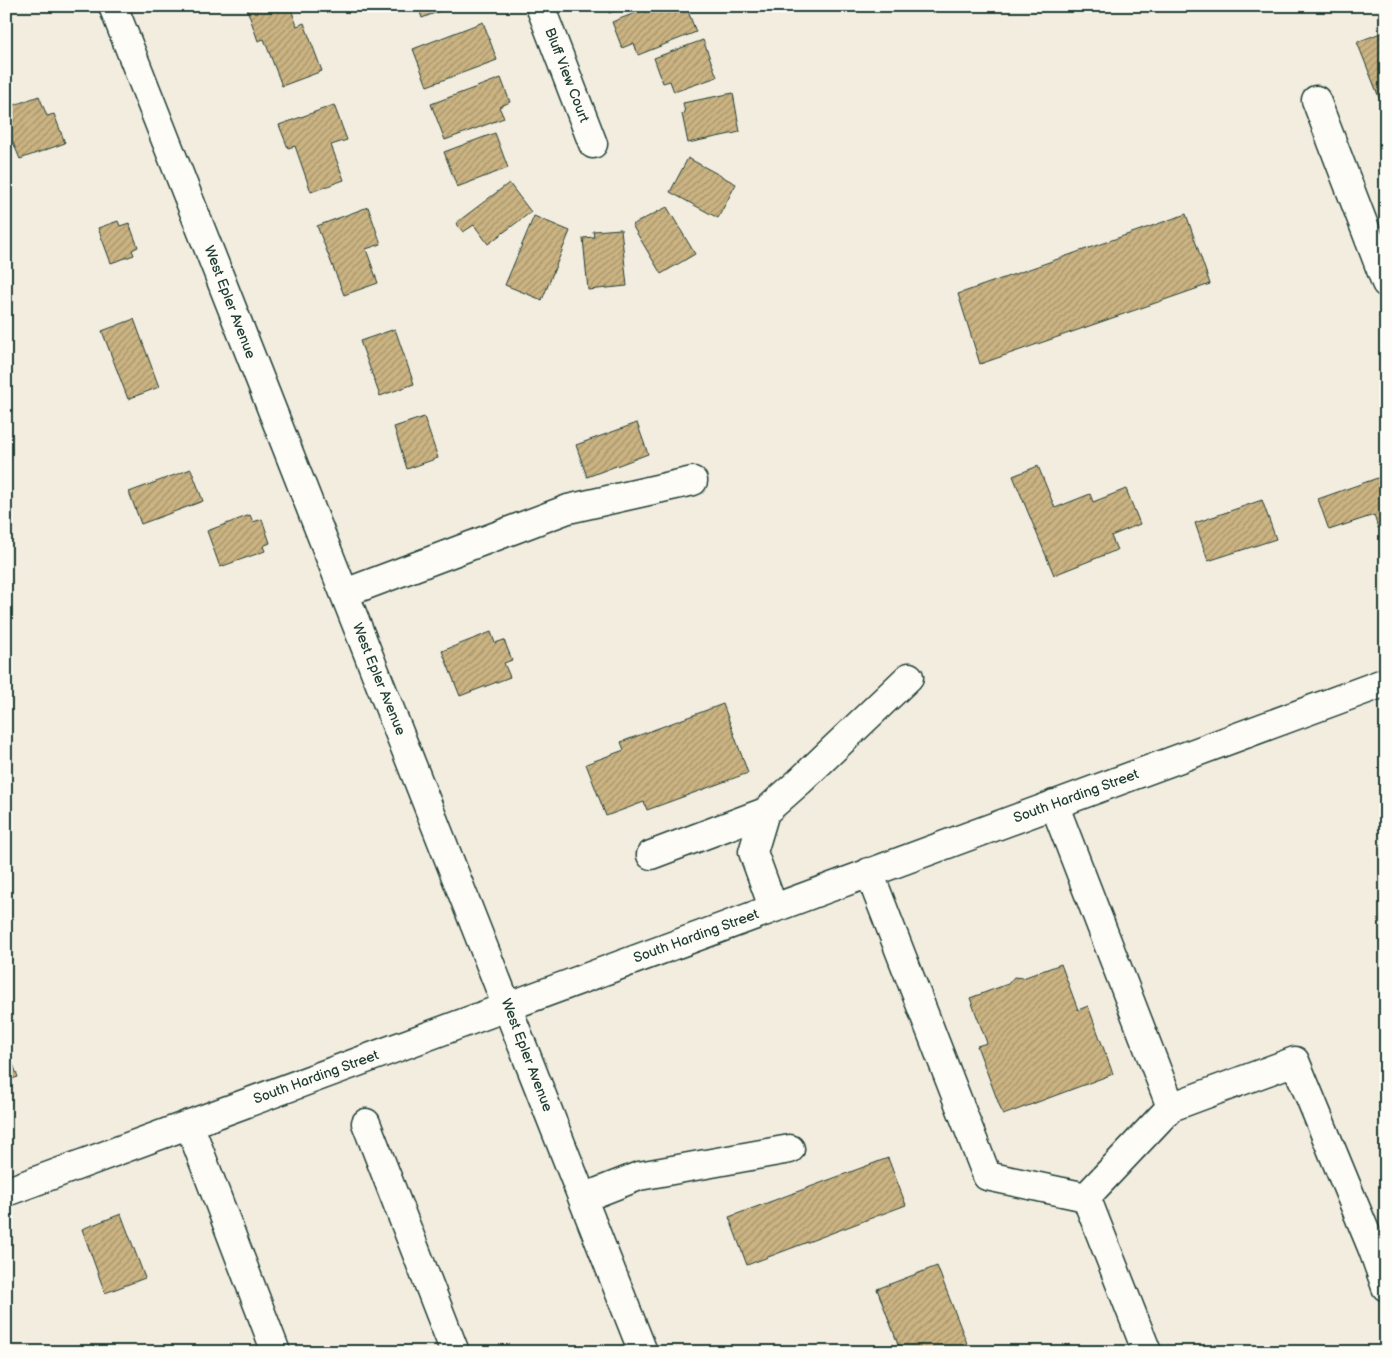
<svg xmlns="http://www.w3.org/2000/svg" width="1392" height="1358" viewBox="0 0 1392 1358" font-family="'Balsamiq Sans',sans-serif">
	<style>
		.building { fill: url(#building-hatch); stroke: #1f3d34 }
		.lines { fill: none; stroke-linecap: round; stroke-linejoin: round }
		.minor-casing { stroke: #1f3d34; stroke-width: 31 }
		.minor { stroke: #fdfcf7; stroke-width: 28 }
		.labels { text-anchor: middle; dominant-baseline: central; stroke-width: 4; stroke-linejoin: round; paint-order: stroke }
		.street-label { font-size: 14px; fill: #1f3d34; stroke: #fdfcf7 }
	</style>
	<defs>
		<pattern id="building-hatch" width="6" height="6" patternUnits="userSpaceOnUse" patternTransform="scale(1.25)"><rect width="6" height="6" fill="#cbb382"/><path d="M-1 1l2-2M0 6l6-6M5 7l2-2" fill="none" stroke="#a4936b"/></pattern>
	</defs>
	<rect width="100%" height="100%" fill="#f3ede0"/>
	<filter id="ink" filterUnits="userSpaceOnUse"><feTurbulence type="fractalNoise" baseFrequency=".02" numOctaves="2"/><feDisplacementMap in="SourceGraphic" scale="10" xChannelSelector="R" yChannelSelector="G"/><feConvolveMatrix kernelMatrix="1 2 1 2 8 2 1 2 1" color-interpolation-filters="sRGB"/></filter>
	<g filter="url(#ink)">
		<path class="building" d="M246,6H290L297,26L304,23L322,71L282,86L264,39L258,41Z
			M418,6H453L422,18Z
			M607,6H627L609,13Z
			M653,6H686L696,32L638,55L634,43L622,48L612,22Z
			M483,22L497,60L427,86L413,49Z
			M1386,31V115L1357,42Z
			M703,40L717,77L674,92L670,81L663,83L654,58Z
			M501,78L510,102L499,107L504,118L445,140L431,104Z
			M733,93L740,132L688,143L682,114L685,113L683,103Z
			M39,96L47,116L54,114L65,143L20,159L12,140L6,142V108Z
			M334,105L347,140L331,145L344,180L311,192L295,146L288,148L279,125Z
			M495,133L508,168L457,187L444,152Z
			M688,158L736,184L718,218L670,192Z
			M509,183L531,212L488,244L474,225L463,232L456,223Z
			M368,207L381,244L366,249L378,283L344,295L317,226Z
			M667,207L695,254L661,274L632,225Z
			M1186,214L1210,284L980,364L958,294Z
			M534,216L570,231L542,300L505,285Z
			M118,221L120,226L129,223L138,247L132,250L134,255L111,263L98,228Z
			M621,229L627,286L588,290L583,238L594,237L593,231Z
			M134,319L159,387L128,399L102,331Z
			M395,329L414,384L380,396L360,341Z
			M424,417L438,458L407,469L394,427Z
			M637,423L648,454L587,477L576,445Z
			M1038,466L1055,508L1090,494L1093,502L1126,489L1140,524L1111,536L1117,550L1054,575L1013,476Z
			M191,469L203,501L141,524L129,492Z
			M1386,475V526L1378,528L1374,515L1329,530L1318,499Z
			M1262,500L1276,539L1208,561L1195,523Z
			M250,515L253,522L262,519L270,543L263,546L265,551L220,567L207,531Z
			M491,632L495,643L504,640L512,660L504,663L510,677L460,696L442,651Z
			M723,704L748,773L647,810L644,802L606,816L586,764L624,750L621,742Z
			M1061,964L1078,1010L1088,1006L1113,1074L1003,1115L977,1046L987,1043L970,998L1008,984L1014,977L1023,978Z
			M6,1046L18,1077L6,1081Z
			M888,1158L906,1205L747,1265L729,1217Z
			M121,1214L145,1278L105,1293L82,1229Z
			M937,1266L968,1346L952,1352H901L877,1289Z"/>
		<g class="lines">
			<defs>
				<path id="minor" d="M113,6L643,1352
					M540,6L593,144
					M1316,100L1386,283
					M345,593L568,509L693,481
					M1054,804L1171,1107L1295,1061L1373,1250L1386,1287
					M651,855L765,812
					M869,872L987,1176L1086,1197L1147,1352
					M773,907L753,852L765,812L799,782L909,677
					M366,1123L455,1352
					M189,1124L276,1352
					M6,1192L1386,682
					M1086,1197L1171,1107
					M583,1198L639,1176L790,1149"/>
			</defs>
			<use href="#minor" class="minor-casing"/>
			<use href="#minor" class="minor"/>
		</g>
	</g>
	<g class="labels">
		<g class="street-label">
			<text transform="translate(567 75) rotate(69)">Bluff View Court</text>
			<text transform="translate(230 302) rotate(69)">West Epler Avenue</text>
			<text transform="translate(379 679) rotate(68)">West Epler Avenue</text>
			<text transform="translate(1076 796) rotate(-20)">South Harding Street</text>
			<text transform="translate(696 936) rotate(-20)">South Harding Street</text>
			<text transform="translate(527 1055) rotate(69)">West Epler Avenue</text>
			<text transform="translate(316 1077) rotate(-20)">South Harding Street</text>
		</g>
	</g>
	<rect width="1392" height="1358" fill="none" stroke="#fdfcf7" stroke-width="25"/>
	<rect x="12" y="12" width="1367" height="1333" fill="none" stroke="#1f3d34" stroke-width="2" filter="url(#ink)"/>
</svg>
